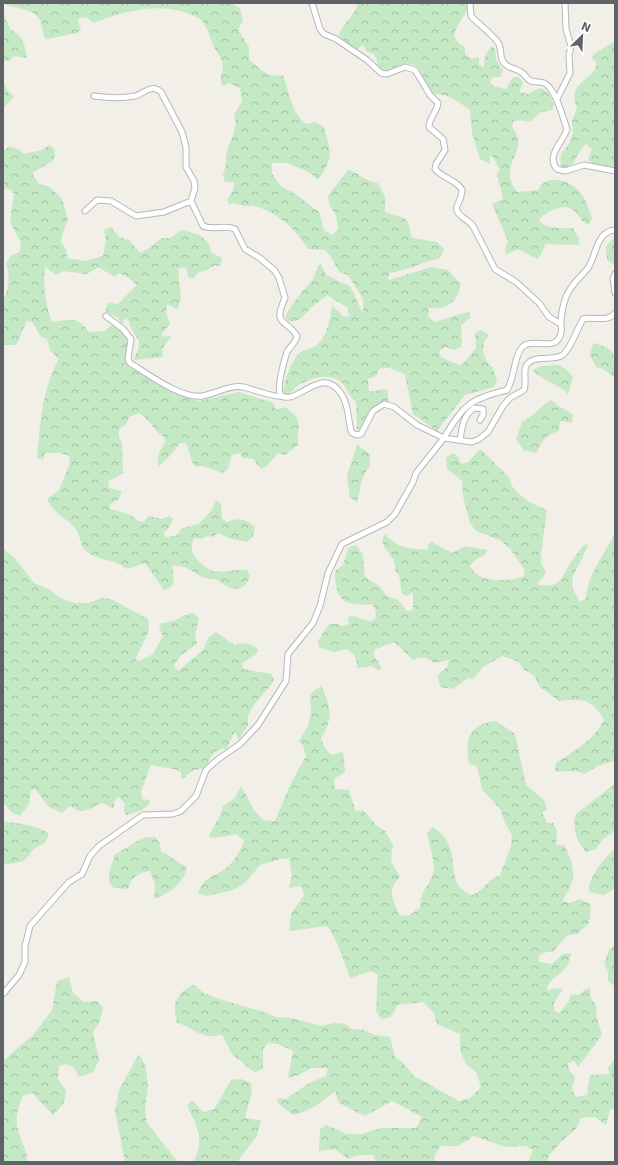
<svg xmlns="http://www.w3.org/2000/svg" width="618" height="1165" viewBox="0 0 618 1165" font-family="'DejaVu Sans',sans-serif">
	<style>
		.forest { fill: url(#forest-crowns) }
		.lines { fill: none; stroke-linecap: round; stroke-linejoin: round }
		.street-casing { stroke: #b5b8bc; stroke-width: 7 }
		.street { stroke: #fff; stroke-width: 5 }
	</style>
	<defs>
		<pattern id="forest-crowns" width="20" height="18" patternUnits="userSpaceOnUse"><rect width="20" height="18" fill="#c5e8c5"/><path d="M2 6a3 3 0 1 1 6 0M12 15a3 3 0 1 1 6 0" fill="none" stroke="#a3c0a4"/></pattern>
	</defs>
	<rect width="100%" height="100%" fill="#f1efe8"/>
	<path class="forest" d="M3,3H231L240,8L243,20L238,30L249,47V60C261,68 266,79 283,75C289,92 291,112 306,124L315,122L324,127C331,153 334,157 318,180L310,173L288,163H272V174L282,187L294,193L319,212L324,230L332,235L338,230L336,215L329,204L328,196L348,170C360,173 363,181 378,183L385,197V212C391,216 404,215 408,222C410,226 410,233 412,238L437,242L444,249L440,258C423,262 407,270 390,273L388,277L389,280L431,267L448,270L461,284C457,302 448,310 429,308L428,316L434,322C446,320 457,313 470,312V318L461,325L462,340L461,347L453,350L446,347L439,351L441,357L461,366L476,348L475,333L481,330L489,335L484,342L483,352L487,362L493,368L497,381L494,387L465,395L437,431L413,414L405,374L389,368H380L376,376L368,379L369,391C377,392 380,388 388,390V401C368,408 369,411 361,429L357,430L356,402C349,397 348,390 343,384C331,371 312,378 299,385C294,388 292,393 286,395L283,393C284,381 292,358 302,351C307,349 313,348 317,345C327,337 331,317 332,305L343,316L349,317L348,308L327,295C322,299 317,303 312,307C303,315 301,323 288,321L285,316L297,298L313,279L318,266L321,264L326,275L351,287L363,314V299L348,275L339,272L331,257L325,250L308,249C298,231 274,210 254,206C251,205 248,206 244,206C238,204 236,203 229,204L227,200L233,190L235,182H225L223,174C227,166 225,160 227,152C230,139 239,129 234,115L242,101L240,88L229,83L222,86C221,82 220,78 221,74C222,72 223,71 223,68C223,59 216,52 212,43C210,36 206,24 200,19C168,0 127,9 94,23L86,17L78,19L81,30L77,33L46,39C41,32 44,22 36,15C28,8 12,8 3,3Z
		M358,3H470C466,15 457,23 454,35L458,43L465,47V54L472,59L479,57V65L484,67L485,56L491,46L495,49L496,59L503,71L500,77H493L490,81L493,86L506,89L513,77H519L523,83L519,92L528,94L540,88C549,91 554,100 553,110L541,112L530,122L518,120L513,121L512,127C532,153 495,163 517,192L538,190C546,174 567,179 578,190C586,197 588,209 592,218L589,225C581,223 579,214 573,210C563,202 547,212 539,219C544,230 562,228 573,228L579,238V245L546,244L538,259L518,249L506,255L505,249L508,241L492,204L503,199L497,173L500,170L493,157L490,156V164L480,159L472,134L470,110C458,101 447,93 432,94C429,89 420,70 419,68C410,59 395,66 386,71L378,67L376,58L373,53L367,52L363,45L357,49L347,43L339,35C343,22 355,16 358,3Z
		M3,12L10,29C23,35 25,45 27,58L14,56L9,61H3Z
		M615,41V167L594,164L588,160L592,149L586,144C579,149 576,160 571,167L560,169L561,154L569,144L573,132L572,121L577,108C565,79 599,81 596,61L591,58L594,54Z
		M3,80L7,90L14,97L3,108Z
		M49,145L55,150L54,160L32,173L39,184L50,187L62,199L68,219L62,235L61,242L66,249L67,258L86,261L103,256L106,240L104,230L111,227L119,237L129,240L140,253L148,249L162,238H170L182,230C198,234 208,236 212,253L222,258L220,267L215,265L207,270L199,272L194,278H189L186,268H178L181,300L177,309L167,304L166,312L170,324L161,335L165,337L172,335C167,346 161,342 163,357L134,360C135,355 139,349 139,344C140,338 130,331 129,321L125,318L122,324L118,318L105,311L108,303L118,304L137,285L129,278L119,273L115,277L98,267L87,274L63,271L56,275L45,267C43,288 45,303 52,322C70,320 77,315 89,332L105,331L113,324C131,339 128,341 125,363L176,395L199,401L239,392L273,403L276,410L285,407C306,422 296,423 298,445L285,455L278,453L267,466L261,469L253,459L242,458L241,453L232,455L228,469L222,473L203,466L197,467L193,464L186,443H180L169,457L159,466C155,457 161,450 165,442L164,437C153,431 150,419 139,413L129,417L126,424L119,429V437L122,443L123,473L109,481L108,487L122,492L118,500L110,504V509L131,515L138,521L144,522L149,516L162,519L170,516L173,519L170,526L164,533L165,538L177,535L182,528L199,524L211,511L216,500L221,504L222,519L227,522C238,517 246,519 255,527L253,536L247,542L228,538L219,533L211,537L208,536L201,539L194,538L192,544V553C214,581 218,569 247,570L250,576C242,596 229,589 216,579C197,581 191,563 172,566L174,581L171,587L164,590L145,563L127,569C115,559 100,561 87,552C81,548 80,534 75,528C65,516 54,515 47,499L59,490L69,466L70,456L60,453H45L43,460L37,458C40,426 42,388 59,359L50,350L47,339L41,337L32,322L27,321L16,345H3V300C10,288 10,275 6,264L11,255L20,252L21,243L10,222L14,193L7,188L3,189V151L10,146L18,149L24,154L42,150Z
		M615,237V265L607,260L606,246Z
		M593,343C618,349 615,355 615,378L603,369L596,367L590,355Z
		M559,365L567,370L573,377L568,394C557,383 543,381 532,370L541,366Z
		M551,400L558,406L573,414L572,423L560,421L559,431C546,435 541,441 537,453L523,450L516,439L522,422C533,417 540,406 551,400Z
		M357,445L370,454V466C359,479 362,486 357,502L350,498L347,476Z
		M480,449L509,477L512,486L519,494L529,502L547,510L541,554V564L546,571L543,578L538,582L539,585C562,588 561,577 571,562C575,556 580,550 585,544L588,546L573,576L572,588L580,602L586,598C587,574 606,554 615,532V764L613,761L598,766L584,774C571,768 568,773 555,771L556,763C573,752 595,739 604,720C592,699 583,698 559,701L539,686L535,676L523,669L519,662L502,656L483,667L473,679L468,678L453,689L440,687L438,675L448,666L449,660L434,663C427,657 422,656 413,660L394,642L374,650V656L382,668L378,670L372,666L357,668C357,658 355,654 347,649L334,652L319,647L318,641L329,624H337L343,626L349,624L348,617L354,616L371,622L376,617L375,608L372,604C343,607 335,599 335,571L343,565L348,548L355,545L363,554L365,577C369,580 375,583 379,586C388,595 381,596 397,599L407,611L413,610V592L407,596L402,594L399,575L395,570C397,552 375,548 385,534C399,549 408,548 427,550L429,544L432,542L452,553L465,546L487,550L486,554L475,560L470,566C478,584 507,581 523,577L525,570L510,549L500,540L476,531L470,523L463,496L462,481L447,469L446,458L453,453L458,457L461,464L468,462Z
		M3,549L14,557L34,583L50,590L61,599L75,603H88L102,598L111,599L148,619L149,631L136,658L137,662L153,654L163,636L159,627L161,623C173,623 181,616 193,613L199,618L195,635L197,644L180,656L174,666L178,671L204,649L208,638L216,632L234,645C245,642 250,643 259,650L255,655L242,663L243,669L272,674L274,681L253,706L248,715V725L239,739L237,737V732L234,733L226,750L223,748C220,750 216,751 214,753C206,761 210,770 193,770L184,778L181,777V772C169,765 162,770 151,764L141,792L142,799L150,800L149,804L142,810L127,815L124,812L125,804L119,797L114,801V809L103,803C89,807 84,817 70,806L62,813L48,806L35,789L31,790L29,804L20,816L11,812L5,804H3Z
		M321,686C331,707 334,717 321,738L324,747L331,755L343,752L345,772L334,779L335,789L349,790L356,812L363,810L377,826L385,831L393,845L391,861L400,877C386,891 393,899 399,915L408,916L420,908C420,888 431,886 434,870C435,865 429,840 427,834L432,827C468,847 439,885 473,895C486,888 486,881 500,875L511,846L512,835L505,823L501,810L482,789L477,766L469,764C465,740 468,724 496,721L515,734L526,785L544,800L547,810L542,812L547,823H553L557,830L556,845H564C576,868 577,880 562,901L570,903L579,899L591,904L589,923L577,934L567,935L553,952H547L539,955V962L552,964L563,954L571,953C568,978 548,974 547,991L555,988L563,989L554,1003V1010L559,1013L569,1001L570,995L575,994L579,995L583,991L590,988L591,998L597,1007L596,1015L602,1035L578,1067L574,1061L568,1063L569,1070L575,1078L572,1089L576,1097L587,1095L590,1075L610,1074L608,1068L615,1058V1109H610L606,1125L595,1117L581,1118L576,1129L561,1142L550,1154L546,1162H528L533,1150L525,1146L505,1147L474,1136L458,1146H441L435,1155L434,1162H376L373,1155H360L348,1159L335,1149L319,1151L320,1129L326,1125L347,1134H362L380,1128H416L422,1117L392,1101L365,1116L339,1103L335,1091C322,1102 311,1111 293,1115L279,1104L277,1098L286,1099L309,1083L326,1076L328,1068H311L299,1075L288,1078L293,1051L278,1044L268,1043L263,1049V1068L255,1073L232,1054L222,1035C218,1035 213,1037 209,1036C197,1035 188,1025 177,1023C176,1018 175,1012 175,1008C174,998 186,986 195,985L203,993L216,998L264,1012L276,1017L292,1018L321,1026L335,1023L345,1024L352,1029L364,1030L375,1035L390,1037L395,1057L403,1063L414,1076L459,1101L470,1098L481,1087L477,1073L466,1064L460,1050V1034L437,1024L434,1013L423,1002L397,1005L392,1016L382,1020L376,1011L378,975L371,971L350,978C343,961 338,940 327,926L289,931L291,913L304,896L302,886L289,888L292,876L289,858L280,859L260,865L245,883L233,890L207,896L198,893C204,876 213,878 226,868C235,861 240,851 244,841L237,834L216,838L209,837C213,825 221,818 223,806L234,799L241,786L254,810L263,820L275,821L289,787L306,756L303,745L299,741L308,726L311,711L310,694Z
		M615,781V831L603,839L596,849L586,852C576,841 573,829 575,815L613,785Z
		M3,821C18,824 37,824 49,834L45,843L35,848L24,861L3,865Z
		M146,837H155L160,843L161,852L168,855L187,868C183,884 168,894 154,899L155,884L150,871C138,873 131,877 128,889L114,888L109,883V873L115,854C127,849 134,841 146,837Z
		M615,849L614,889L604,895L589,892C587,879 605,857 615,849Z
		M614,945L615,982L613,985L608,981V972L604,963L609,950Z
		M69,977L73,993L84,1002L96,1001L103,1007L100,1021L93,1032L99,1060L93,1072L79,1077L74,1068L66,1064L59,1066L58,1079L66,1091L64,1103L53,1115L32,1093L23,1096C10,1125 20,1130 27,1157L26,1162H3V1061L35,1033L52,1010L57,981Z
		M139,1054L146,1067L148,1087L145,1107L147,1123L178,1162H126L124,1157L115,1110L119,1090Z
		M241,1079L251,1083L252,1092L245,1118L261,1120L257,1136L237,1162H193C206,1141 197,1125 187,1106L192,1100L203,1112L214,1109L231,1080Z"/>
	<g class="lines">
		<defs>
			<path id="street" d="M312,3L320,29L324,34L336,39L367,60L381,73L387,74L405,67L415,70L430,95L438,103C437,112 429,118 429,127L443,139L445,150L436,164L435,169C443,179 456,179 462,190C462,197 459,201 457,206C454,215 468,219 473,226L495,269L516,282L539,303L549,317L561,324
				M470,3L471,16C477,23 495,36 499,44C502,51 499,59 505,64C510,69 516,68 521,72C525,74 526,78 529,80C534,83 540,81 544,83C555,87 563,118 567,129C564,141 545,156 557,169L565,171L584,165L615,171
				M94,96C108,98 121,99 135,96C144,94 151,83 161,92L182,132L186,147V167L194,181L195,188L191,201
				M557,99L570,73L569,55L571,46L566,29L565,3
				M191,201L203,226C214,231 224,224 235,229L245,249L260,258L275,271L279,278L285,298C272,327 286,318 297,336C296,343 290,346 287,352C284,361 276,388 281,396C299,405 322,363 342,395C350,408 347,420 352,433L357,435L361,434L373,411L384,404L394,407L417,425L444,438C463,405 470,399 507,390C515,378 514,351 525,345C537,339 557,352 561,333C562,330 561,327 561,324C561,315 563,305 566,297C571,284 580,278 588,268C596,257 596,231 615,230
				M85,211L97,200L111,201L136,216L164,212L191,201
				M615,274L613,278L615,293
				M106,316L123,329L131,339L128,359L130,363C148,374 181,399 202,396C215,394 231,384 244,387C251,389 276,398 281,396
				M460,440C462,427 463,416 474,408L483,409V415L480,420
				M3,994L19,975L25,962V946L30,926L69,882L82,874L90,856L99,846L143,815L173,814L181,811L196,796L206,770L217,760L240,744L258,725L286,681L288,654L313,623L320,606L328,573L342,544L387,522L395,514L413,482L416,473L444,438L472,442L479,439L488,432L503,406L510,398L524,390C527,382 523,372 526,366C533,354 551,361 561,356C569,353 578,327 583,319C593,316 608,323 615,313"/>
		</defs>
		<use href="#street" class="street-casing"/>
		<use href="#street" class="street"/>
	</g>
	<rect width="618" height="1165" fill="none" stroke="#5f6368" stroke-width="8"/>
	<g transform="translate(582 36) rotate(24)" stroke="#ffffff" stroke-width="3" paint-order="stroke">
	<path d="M0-3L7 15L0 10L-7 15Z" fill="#5f6368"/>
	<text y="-6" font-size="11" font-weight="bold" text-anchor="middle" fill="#5f6368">N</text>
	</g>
</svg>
